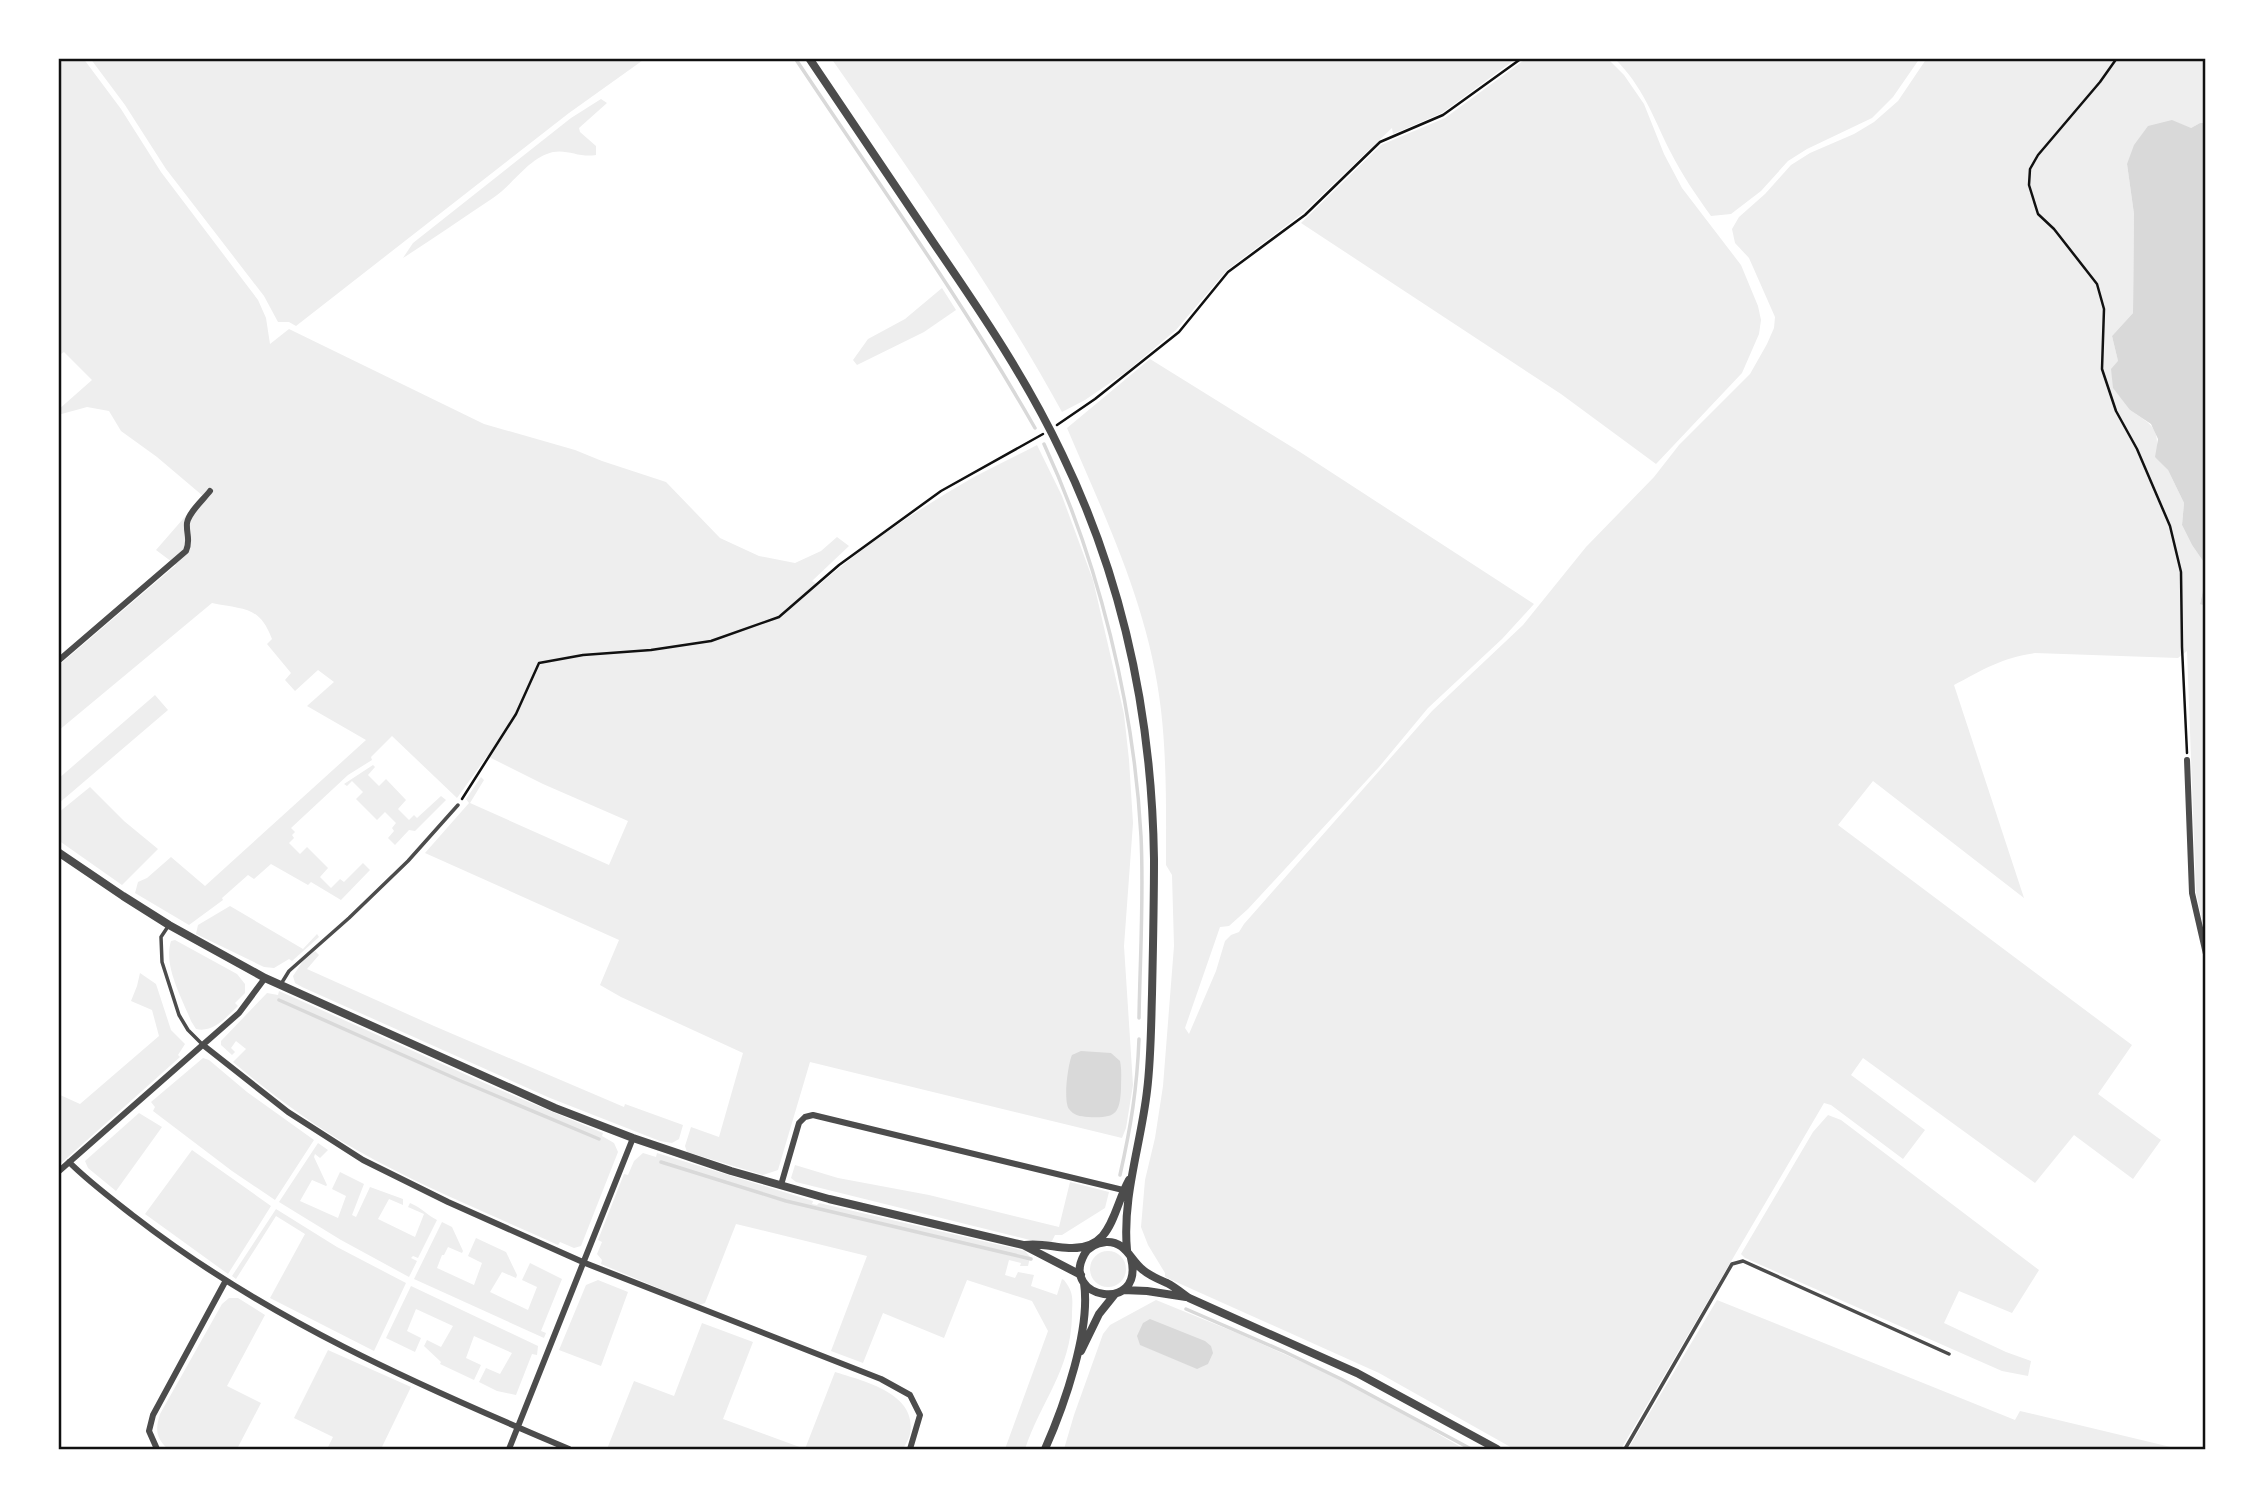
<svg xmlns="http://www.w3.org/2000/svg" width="2264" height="1507" viewBox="0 0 2264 1507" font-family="Mulish,sans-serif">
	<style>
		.green { fill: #eee }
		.water { fill: #d9d9d9 }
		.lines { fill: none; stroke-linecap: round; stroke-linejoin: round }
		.stream { stroke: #d9d9d9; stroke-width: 3.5 }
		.path { stroke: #111; stroke-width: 2.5 }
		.service { stroke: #4c4c4c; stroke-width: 3.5 }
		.minor { stroke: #4c4c4c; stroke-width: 6 }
		.tertiary { stroke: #4c4c4c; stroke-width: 8 }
		.neatline { fill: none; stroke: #111; stroke-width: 2.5 }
	</style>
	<rect width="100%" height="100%" fill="#fff"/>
	<path class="green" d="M58,58H83L121,109L161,172L258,300L266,318L270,344L289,329L484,424L575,450L602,461L666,482L720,538L759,556L795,563L821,551L837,537L849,546L812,581L819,585C866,544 920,508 974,477C995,466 1016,456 1037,445L1062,496L1093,580L1124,714L1129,760L1133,823L1124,946L1133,1085L1126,1128L1122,1138L810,1062L778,1170L763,1175L687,1152L685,1146L691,1127L719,1137L743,1053L621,997L600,985L619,940L425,853L469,803L466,799L481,777L484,780L470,803L609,865L628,821L543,784L487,756L457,798L392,736L371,757L372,760L348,775L291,828L295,832L292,835L294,838L289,843L300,854L307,847L328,868L320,877L331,888L340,879L344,882L363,863L370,870L341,900L311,882L308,885L271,864L254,879L248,875L222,898L223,900L189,925L135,893L138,882L147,878L171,857L205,886L366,740L307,706L334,682L318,670L295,691L285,680L291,673L267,644L272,639C259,605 244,610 212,603L58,731V666L176,565L156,550L203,496L157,457L121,431L109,411L87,407L58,415V410L92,380L64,352L58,356Z
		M90,58H646L569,113L296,326L289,322H278L264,296L166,169L125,105Z
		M831,58H1517L1442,113L1393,134L1392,128L1303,213L1227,270L1176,330L1126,372L1085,400L1062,412C994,288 911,173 831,58Z
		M1527,58H1607L1624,75L1644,104L1664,154L1682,188L1741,265L1758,306L1761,320L1759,334L1742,373L1656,464L1561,394L1301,223L1381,145L1445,118Z
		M1614,58H1920L1893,97L1872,118L1807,149L1788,161L1761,191L1731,214L1711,216C1696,195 1682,175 1670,151C1653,117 1643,86 1614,58Z
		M1927,58H2206V123H2200L2127,164L2134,214L2133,313L2112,336L2130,410C2153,426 2160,427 2156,457L2168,470L2184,503L2182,525L2192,545L2203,561L2205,581L2200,603L2206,606V938L2196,892L2187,651L2178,658L2035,653C2003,657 1982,670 1954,685L2024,898L1873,781L1838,825L2132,1045L2098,1094L2161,1140L2133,1179L2074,1135L2035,1183L1863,1058L1851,1075L1925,1130L1903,1159L1831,1105L1824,1103L1621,1449H1514L1379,1373L1165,1277V1273L1148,1245L1141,1227L1145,1180L1155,1138L1163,1086L1174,946L1172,875L1166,865C1166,813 1167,762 1161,710C1150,610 1106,519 1067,428L1150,359L1300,452L1534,604L1502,639L1428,708L1379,767L1248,909L1229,926L1220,927L1185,1028L1189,1034L1216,971L1225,941L1231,935L1239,932L1244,924L1432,711L1523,625L1586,547L1654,477L1679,445L1750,374L1767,344L1774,328L1775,317L1749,258L1735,243L1732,229L1739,217L1765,194L1791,165L1810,153L1854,134L1874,122L1898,101Z
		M601,99L607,103L579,128L580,132L596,146V155C580,158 568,149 553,152C528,158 514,184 493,198C463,218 433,239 403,258L413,243L571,118Z
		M942,288L956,310L924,332L857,365L853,360L868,339L905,319Z
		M155,695L168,710L58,804V779Z
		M373,765L375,767L368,775L379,786L386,779L406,800L398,809L409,820L414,815L417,818L441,796L446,800L415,831L409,830L395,845L388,838L394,831L392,828L396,823L385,812L377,820L356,799L363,792L352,781L347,786L344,784Z
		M90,787L124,821L158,849L122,885L58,840V813Z
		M230,906L303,949L317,934L319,937L292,961L289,959L274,968L264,967L196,934L198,925Z
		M175,940L237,974L245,984V993L235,1003L238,1006C226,1017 214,1033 196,1029L191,1021C182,998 163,966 171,941Z
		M315,951L319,955L307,969L434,1026L624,1107L625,1104L683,1125L679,1139L672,1143L660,1141L550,1098L302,987L295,983L293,976L303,961Z
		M140,973L156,984L171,1030L185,1044L178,1055L180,1057L58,1166V1094L80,1104L159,1036L152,1010L131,1001L137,986Z
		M279,991L498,1089L603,1133L602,1136L614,1143L618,1152L581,1246L574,1248L560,1242L558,1245C490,1214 420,1186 355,1149C311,1124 271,1094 233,1062L246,1049L236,1041L231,1048L235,1052L232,1055L221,1045V1041L267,993L278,995Z
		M203,1058L209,1060L247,1092L314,1140L275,1200L232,1171L153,1111L155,1107L151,1102Z
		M139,1113L162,1127L116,1191L88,1168L85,1161Z
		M1828,1115L1841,1120L2039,1270L2012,1313L1959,1291L1944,1323L2006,1352L2031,1361L2028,1376L2002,1371L1745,1258L1741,1254L1813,1132Z
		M318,1143L328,1150L320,1158L315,1154L314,1157L327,1185L326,1186L312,1180L300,1201L338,1218L346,1196L332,1189L340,1172L364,1184L352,1215L356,1217L370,1187L403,1199V1205L389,1199L378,1219L415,1237L424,1214L408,1207L410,1203C422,1208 427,1215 437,1220L418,1258L413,1256L411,1258L417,1261L409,1277L341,1240L279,1202Z
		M192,1150L271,1206L228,1274L145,1214Z
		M643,1153L656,1157L657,1153L813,1201L812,1204L817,1205L819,1203L1025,1251L1030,1257L1028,1266H1020L1021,1263L1009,1260L1005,1275L1015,1278L1018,1272L1034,1275L1031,1286L1057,1295L1062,1279L1064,1280C1075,1294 1072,1300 1072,1316C1071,1370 1041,1401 1025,1449H1005L1048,1331L1032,1301L967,1280L944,1338L883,1313L863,1363L831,1351L867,1256L736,1224L705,1303L699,1305L601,1264L602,1260L597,1254L602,1242L598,1240L624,1174L628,1175L634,1161Z
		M795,1165L838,1178L929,1195L1059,1227L1070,1182L1109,1192L1105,1208L1062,1235H1055L1050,1245L796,1182L791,1178Z
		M276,1209L337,1247L406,1283L374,1351L270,1298L305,1234L276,1216L236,1279L232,1276Z
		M442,1222L452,1227L463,1251L462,1253L448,1247L444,1255H442L437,1268L474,1285L482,1263L468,1256L476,1238L506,1252L517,1275L516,1278L502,1272L490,1292L528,1310L537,1287L522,1280L530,1263L562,1279L541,1331L546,1333L544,1338L414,1279Z
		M1090 1269a18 18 0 1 1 36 0a18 18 0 1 1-36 0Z
		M598,1280L628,1292L601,1366L559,1350L586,1285Z
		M411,1286L538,1346L537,1355L532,1354L516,1395L497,1391L479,1382L486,1368L500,1374L512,1353L474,1336L466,1358L481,1365L474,1380L440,1364L441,1362L424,1346L427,1340L441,1347L453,1326L416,1309L407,1331L421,1338L415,1352L386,1338Z
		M229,1298H238L265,1315L227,1386L261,1403L237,1449H168C156,1438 155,1430 160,1414L222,1304Z
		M1156,1300L1237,1333L1358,1387L1464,1449H1064L1074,1415L1103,1334L1110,1325Z
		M1717,1300L2015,1420L2020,1411L2179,1449H1628Z
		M702,1323L753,1342L723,1419L805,1449L835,1372C863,1381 918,1393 910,1434C909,1439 905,1445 903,1449H607L634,1381L674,1396Z
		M328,1350L411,1387L381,1449H327L333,1437L294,1418Z"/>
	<path class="water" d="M2172,120L2191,128L2200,123H2206V606L2200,604L2205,581L2203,561L2192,545L2182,525L2184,503L2168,470L2155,457L2158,439L2151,424L2130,410L2113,388L2111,369L2118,361L2112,336L2133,313L2134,214L2127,164L2134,145L2148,126Z
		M1081,1051L1111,1053L1120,1061C1122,1070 1121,1079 1121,1088C1120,1116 1114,1118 1088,1117C1080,1116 1074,1116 1069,1109C1063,1101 1068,1064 1072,1055Z
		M1150,1319L1205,1341L1211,1346L1213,1353L1208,1364L1197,1369L1140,1345L1137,1336L1143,1323Z"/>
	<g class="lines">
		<path class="stream" d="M795,58C876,180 962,300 1035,428
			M1044,444C1099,563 1134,706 1141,836C1144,897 1140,958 1139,1018
			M279,1000L461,1081L599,1139
			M661,1162L786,1201L1031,1259
			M1120,1175C1131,1126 1137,1089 1139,1039
			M1186,1309L1285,1352L1341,1379L1471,1449"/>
		<path class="path" d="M2117,58L2100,82L2038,155L2030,169L2029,185L2038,214L2054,229L2097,284L2104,309L2102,369L2116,411L2137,449L2170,526L2181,572L2182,647L2187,753
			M1057,425L1095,399L1179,332L1228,272L1305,215L1380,142L1443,115L1522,58
			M462,799L516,714L539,663L583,655L651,650L711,641L779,617L839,565L941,491L1043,434"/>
		<path class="service" d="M169,925L161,937L162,962L179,1015L188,1030L203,1045
			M281,984L289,971L349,918L408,861L458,805
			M1625,1449L1732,1264L1743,1261L1949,1354"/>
		<path class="minor" d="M58,661L186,551C191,540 186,534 187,523C189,512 203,500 210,491
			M2187,760L2192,893L2206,954
			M203,1045L288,1112L363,1160L448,1202L585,1263L881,1379L910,1395L920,1415L910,1449
			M69,1162C89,1182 112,1199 135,1217C265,1318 417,1385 569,1449
			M58,1172L239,1013L265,978
			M781,1185L799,1123L805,1117L813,1115L1123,1190
			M157,1449L149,1431L153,1415L225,1282
			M509,1449L633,1138"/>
		<path class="tertiary" d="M809,58C851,120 893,182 935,245C981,312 1027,380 1062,454C1123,580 1152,719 1154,859C1154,904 1153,949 1152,994C1151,1027 1151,1059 1147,1091C1141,1144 1122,1197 1127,1250
			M58,852L123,896L169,925L265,978L555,1108L633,1138L731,1171L829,1199L1023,1245L1081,1275
			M1025,1245C1040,1243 1053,1247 1069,1248C1113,1250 1112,1211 1129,1180
			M1131,1258C1145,1314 1060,1299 1084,1255C1088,1247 1097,1243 1106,1242C1126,1241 1130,1260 1143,1270C1150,1276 1158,1279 1167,1283C1175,1287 1182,1293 1189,1298L1357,1373L1497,1449
			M1123,1290L1147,1291L1186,1297
			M1081,1351L1099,1314L1115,1294
			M1045,1449C1064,1406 1091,1330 1084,1283"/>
	</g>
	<rect width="2264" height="1507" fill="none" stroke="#ffffff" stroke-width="119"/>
	<rect x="60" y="60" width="2144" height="1388" class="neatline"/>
</svg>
